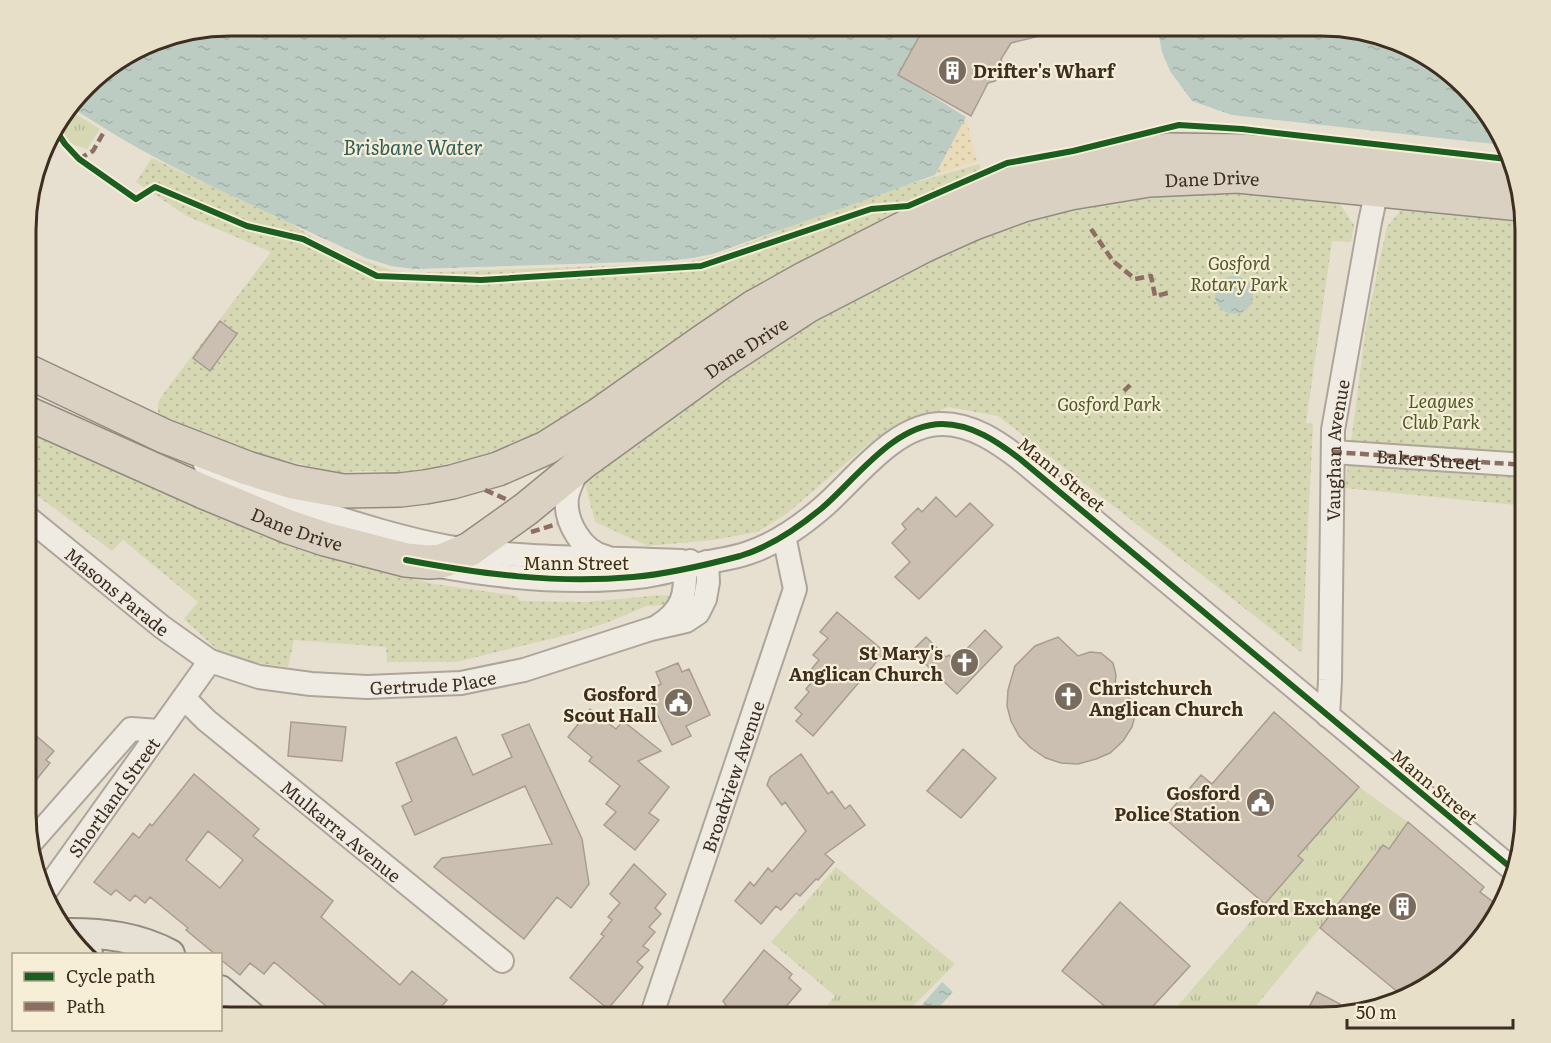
<svg xmlns="http://www.w3.org/2000/svg" width="1551" height="1043" viewBox="0 0 1551 1043" font-family="Literata,serif">
	<style>
		.grass { fill: url(#grass-tufts) }
		.sand { fill: url(#sand-dots) }
		.park { fill: url(#park-dots) }
		.water { fill: url(#water-ripples) }
		.building { fill: #cbbfb2; stroke: #a89c90; stroke-width: 1.5; fill-rule: evenodd }
		.lines { fill: none; stroke-linecap: round; stroke-linejoin: round }
		.minor-casing { stroke: #ada599; stroke-width: 26 }
		.major-casing { stroke: #928b80; stroke-width: 32 }
		.highway-casing { stroke: #928b80; stroke-width: 36 }
		.minor { stroke: #efebe3; stroke-width: 22 }
		.major { stroke: #e6e1d4; stroke-width: 28 }
		.highway { stroke: #dad1c2; stroke-width: 33 }
		.quiet { stroke: #8d6e63; stroke-width: 4.5; stroke-dasharray: 9 4.5; stroke-linecap: butt }
		.cycleway-casing { stroke: #f7eed8; stroke-width: 10 }
		.cycleway { stroke: #1b5e20; stroke-width: 6 }
		.labels { text-anchor: middle; dominant-baseline: central; stroke-width: 4.5; stroke-linejoin: round; paint-order: stroke }
		.poi-label { font-size: 18px; font-weight: bold; fill: #3d2e20; stroke: #f7eed8; text-anchor: end }
		.street-label { font-size: 18px; fill: #3d2e20; stroke: #f7eed8 }
		.park-label { font-size: 18px; font-style: italic; fill: #4d5a26; stroke: #f7eed8 }
		.water-label { font-size: 20px; font-style: italic; fill: #2f5d5a; stroke: #f7eed8 }
		.rim { fill: none; stroke: #3d2e20; stroke-width: 3 }
	</style>
	<defs>
		<pattern id="grass-tufts" width="24" height="20" patternUnits="userSpaceOnUse" patternTransform="scale(1.5)"><rect width="24" height="20" fill="#d6d7b3"/><path d="M3 7l-1-3M5 7V3M7 7l1-3M15 17l-1-3M17 17v-4M19 17l1-3" fill="none" stroke="#b9b99a"/></pattern>
		<pattern id="sand-dots" width="8" height="8" patternUnits="userSpaceOnUse" patternTransform="scale(1.5)"><rect width="8" height="8" fill="#eadcb9"/><path d="M2 2h.1M6 6h.1" fill="none" stroke="#cabd9f" stroke-width="1.8" stroke-linecap="round"/></pattern>
		<pattern id="park-dots" width="8" height="8" patternUnits="userSpaceOnUse" patternTransform="scale(1.5)"><rect width="8" height="8" fill="#d6d7b3"/><path d="M2 2h.1M6 6h.1" fill="none" stroke="#b9b99a" stroke-width="1.8" stroke-linecap="round"/></pattern>
		<pattern id="water-ripples" width="26" height="14" patternUnits="userSpaceOnUse" patternTransform="scale(1.5)"><rect width="26" height="14" fill="#bcccc2"/><path d="M2 4q2-2 4 0t4 0M15 11q2-2 4 0t4 0" fill="none" stroke="#a2b0a6"/></pattern>
	</defs>
	<rect width="100%" height="100%" fill="#e7e0d1"/>
	<path class="grass" d="M69,110L100,129L87,149L49,136Z
		M1359,787L1408,822L1389,849L1383,845L1320,928L1247,1017H1168L1303,861L1298,856Z
		M836,867L955,964L902,1017H818L835,996L771,942Z"/>
	<path class="sand" d="M966,117L977,161L935,175Z"/>
	<path class="park" d="M152,158L292,224L320,242L352,257L391,270L411,273L684,263L720,254L866,197L979,164L984,178L701,325L575,410L525,440L471,459L408,472L358,471L339,473L239,450L188,430L158,413V403L166,390L271,252L187,216L136,182Z
		M1187,187L1322,192L1340,204L1354,225L1351,242L1332,241L1306,423L1313,424L1302,653L998,416L948,407L877,437L785,515L757,532L713,540L648,546L595,522L584,480L819,311L961,241L1060,206Z
		M1406,207L1525,217V506L1345,488L1366,327L1380,258L1387,227L1400,211Z
		M27,426L188,504L253,531L340,561L435,584L516,596L520,601L587,602L661,595L669,596L671,599L665,605L647,606L606,623L567,635L456,662H387L386,647L294,640L288,667L227,659L184,619L198,602L123,540L112,551L27,488Z"/>
	<path class="water" d="M230,26H925L899,75L966,117L935,175L713,254L693,258L665,261L414,269L391,266L366,258C267,211 163,169 71,107L95,77L152,41Z
		M1141,26H1334L1387,36L1445,68L1498,128L1503,145L1232,115L1192,101L1170,71L1162,52L1158,31Z
		M1215 295a19 19 0 1 1 38 0a19 19 0 1 1-38 0Z
		M942,982L953,992L941,1005L935,1014H930L922,1005Z"/>
	<path class="building" d="M925,26H1051L1052,33L1011,43L1001,59L1003,66L1001,74L995,81L988,83L971,116L898,75Z
		M220,321L237,334L210,371L193,358Z
		M936,497L956,517L970,503L993,525L919,599L895,577L910,562L892,543L906,529L902,524L918,508L922,512Z
		M837,612L885,652L813,736L796,721L802,714L795,708L809,692L806,689L812,682L806,676L819,660L813,655L828,638L820,632Z
		M985,630L1002,647L957,694L912,651L926,637L946,657L949,655L955,661Z
		M1058,637L1078,656L1090,652L1101,653L1113,663L1116,675L1115,687L1138,705L1132,727L1123,741L1110,753L1096,759L1078,764L1061,763L1046,758L1031,748L1019,736L1011,721L1007,706L1008,690L1015,666L1035,646Z
		M678,663L682,672L689,669L710,715L686,726L691,736L672,745L646,691L661,684L656,672Z
		M590,709L616,729L623,721L661,751L638,761L669,787L649,813L659,820L635,850L604,825L616,812L606,804L620,786L589,761L592,757L568,737Z
		M1274,712L1359,787L1298,856L1303,860L1265,904L1164,818L1201,775L1212,784Z
		M291,722L346,727L342,761L288,756Z
		M529,724L582,839L589,884L571,908L557,897L524,939L434,867L442,858L552,844L525,786L415,835L402,806L412,801L396,763L456,737L473,775L512,757L502,735Z
		M27,728L54,751L46,760L50,763L37,779L33,775L27,782Z
		M963,749L996,778L961,818L927,791Z
		M801,754L828,794L832,791L845,809L850,805L865,825L825,854L834,862L818,880L816,879L800,896L796,893L781,910L776,906L761,924L735,901L750,882L754,886L768,868L772,872L806,831L785,802L782,805L767,785L770,777Z
		M194,774L259,829L253,836L333,901L321,917L400,985L412,971L447,1000L432,1017H339L274,962L264,974L250,963L240,975L220,959V954H215L186,930L188,928L150,897L145,903L135,895L130,901L116,890L111,895L94,882L133,833L139,838L150,824L152,826ZM208,831L243,860L220,888L186,860Z
		M1408,822L1484,887L1480,892L1500,907L1483,937L1412,996L1405,998L1320,928L1383,845L1389,849Z
		M634,864L666,894L655,908L661,914L649,927L655,932L643,946L649,950L637,962L643,967L608,1009L570,978L604,936L601,934L612,920L608,917L620,903L610,894Z
		M1120,902L1190,966L1143,1017H1118L1062,971Z
		M764,950L792,974L789,978L801,989L777,1017H715L726,1005L723,1001Z
		M1317,992L1340,1004L1332,1015L1321,1017H1304Z"/>
	<g class="lines">
		<defs>
			<g id="minor">
				<path id="s1" d="M1333,452L1525,465"/>
				<path d="M205,464C238,486 275,497 313,510C357,524 404,539 449,547C526,560 604,557 681,561"/>
				<path d="M578,469C574,478 569,487 567,497C564,521 582,552 606,557"/>
				<path id="s2" d="M27,517L162,627L210,661L259,677L311,684L367,687L461,683L524,670L651,629L686,621L698,613L705,599L708,582L707,562"/>
				<path d="M433,565C502,578 576,585 646,576C665,573 684,568 704,563C718,560 734,558 748,553C775,544 800,527 822,508C855,480 894,424 942,424C972,424 998,442 1020,459L1516,872"/>
				<path d="M658,626C683,610 686,595 685,568L690,561"/>
				<path id="s3" d="M184,698L206,720L502,961"/>
				<path id="s4" d="M1328,716L1330,680L1333,430L1370,222L1377,189"/>
				<path d="M29,845L131,729L159,731"/>
				<path id="s5" d="M45,892L210,661"/>
				<path id="s6" d="M651,1017L795,589L784,536"/>
			</g>
			<path id="major" d="M69,933C105,933 138,937 170,954
				M87,954H88
				M220,990L252,1017"/>
			<g id="highway">
				<path d="M27,371L164,436L247,468L293,482L343,491L400,490L425,487L452,482L498,469L546,448L600,414L705,340L754,307L804,279L918,221L974,196L1076,164L1169,150L1240,151L1383,162L1513,177"/>
				<path id="s7" d="M27,413L204,492L289,527L325,539L406,560L429,562L442,561L470,549L526,509L582,463L720,363L809,305L925,245L974,223L1023,205L1070,193L1149,180L1238,176L1521,204"/>
			</g>
		</defs>
		<use href="#minor" class="minor-casing"/>
		<use href="#major" class="major-casing"/>
		<use href="#highway" class="highway-casing"/>
		<use href="#minor" class="minor"/>
		<use href="#major" class="major"/>
		<use href="#highway" class="highway"/>
		<path class="quiet" d="M79,159L93,151L105,130
			M1091,229L1113,261L1135,279L1151,276L1155,296L1172,292
			M1124,391L1130,385
			M1333,452L1525,465
			M485,490L508,500
			M531,532L557,524"/>
		<defs>
			<path id="cycleway" d="M55,129L65,144L79,159L136,199L155,187L247,226L303,239L377,276L481,280L701,266L871,209L908,206L1007,163L1073,151L1179,125L1242,129L1507,159
				M406,560C481,574 556,584 633,577C667,574 706,565 740,556C770,547 798,528 822,508C855,480 894,424 942,424C972,424 998,442 1020,459L1516,872"/>
		</defs>
		<use href="#cycleway" class="cycleway-casing"/>
		<use href="#cycleway" class="cycleway"/>
	</g>
	<defs>
		<symbol id="building-disc" viewBox="-11 -11 22 22"><circle r="9.5" fill="#786c5e" stroke="#f7eed8"/><path d="M-4-6H4V6H1V3H-1V6H-4ZM-2.5-4.3h1.7v1.8h-1.7ZM.8-4.3h1.7v1.8H.8ZM-2.5-1h1.7V.8h-1.7ZM.8-1h1.7V.8H.8Z" fill="#fff"/></symbol>
		<symbol id="church-disc" viewBox="-11 -11 22 22"><circle r="9.5" fill="#786c5e" stroke="#f7eed8"/><path d="M-1.2-6h2.4v3.5h3.3v2.4h-3.3V6h-2.4V-.1h-3.3v-2.4h3.3Z" fill="#fff"/></symbol>
		<symbol id="civic-disc" viewBox="-11 -11 22 22"><circle r="9.5" fill="#786c5e" stroke="#f7eed8"/><path d="M-.6-6.5H3V-4.5H.6V-3L4-1V1h2V6H-6V1h2V-1L-.6-3ZM-1.2 2.5V6h2.4V2.5Z" fill="#fff"/></symbol>
	</defs>
	<g fill-rule="evenodd">
		<use href="#building-disc" x="936" y="54" width="33" height="33"/>
		<use href="#church-disc" x="948" y="646" width="33" height="33"/>
		<use href="#church-disc" x="1052" y="680" width="33" height="33"/>
		<use href="#civic-disc" x="662" y="686" width="33" height="33"/>
		<use href="#civic-disc" x="1244" y="786" width="33" height="33"/>
		<use href="#building-disc" x="1386" y="890" width="33" height="33"/>
	</g>
	<g class="labels">
		<g class="poi-label">
			<text x="973" y="70" text-anchor="start">Drifter's Wharf</text>
			<text x="943" y="652">St Mary's<tspan x="943" dy="21">Anglican Church</tspan></text>
			<text x="1089" y="687" text-anchor="start">Christchurch<tspan x="1089" dy="21">Anglican Church</tspan></text>
			<text x="657" y="693">Gosford<tspan x="657" dy="21">Scout Hall</tspan></text>
			<text x="1240" y="792">Gosford<tspan x="1240" dy="21">Police Station</tspan></text>
			<text x="1381" y="907">Gosford Exchange</text>
		</g>
		<g class="street-label">
			<text stroke="none"><textPath href="#s7" startOffset="1320">Dane Drive</textPath></text>
			<text stroke="none"><textPath href="#s7" startOffset="816">Dane Drive</textPath></text>
			<text stroke="none"><textPath href="#s4" startOffset="266">Vaughan Avenue</textPath></text>
			<text stroke="none"><textPath href="#s1" startOffset="96">Baker Street</textPath></text>
			<text transform="translate(1062 474) rotate(39)">Mann Street</text>
			<text stroke="none"><textPath href="#s7" startOffset="294">Dane Drive</textPath></text>
			<text x="576" y="562">Mann Street</text>
			<text stroke="none"><textPath href="#s2" startOffset="117">Masons Parade</textPath></text>
			<text stroke="none"><textPath href="#s2" startOffset="459">Gertrude Place</textPath></text>
			<text stroke="none"><textPath href="#s6" startOffset="254">Broadview Avenue</textPath></text>
			<text transform="translate(1435 786) rotate(40)">Mann Street</text>
			<text stroke="none"><textPath href="#s5" startOffset="117">Shortland Street</textPath></text>
			<text stroke="none"><textPath href="#s3" startOffset="206">Mulkarra Avenue</textPath></text>
		</g>
		<g class="park-label">
			<text x="1239" y="262">Gosford<tspan x="1239" dy="21">Rotary Park</tspan></text>
			<text x="1441" y="400">Leagues<tspan x="1441" dy="21">Club Park</tspan></text>
			<text x="1109" y="403">Gosford Park</text>
		</g>
		<g class="water-label">
			<text x="413" y="146">Brisbane Water</text>
		</g>
	</g>
	<path d="M0 0H1551V1043H0ZM230 36H1321A194 194 0 0 1 1515 230V813A194 194 0 0 1 1321 1007H230A194 194 0 0 1 36 813V230A194 194 0 0 1 230 36Z" fill="#e8dfc9" fill-rule="evenodd"/>
	<path class="rim" d="M230 36H1321A194 194 0 0 1 1515 230V813A194 194 0 0 1 1321 1007H230A194 194 0 0 1 36 813V230A194 194 0 0 1 230 36Z"/>
	<rect x="12" y="953" width="210" height="78" fill="#f7eed8" stroke="#ada18e" stroke-width="1.5"/>
	<rect x="24" y="972" width="30" height="9" fill="#1b5e20" stroke="#ada18e" stroke-width="1.5"/>
	<text x="66" y="983" font-size="18" fill="#3d2e20">Cycle path</text>
	<rect x="24" y="1002" width="30" height="9" fill="#8d6e63" stroke="#ada18e" stroke-width="1.5"/>
	<text x="66" y="1013" font-size="18" fill="#3d2e20">Path</text>
	<path d="M1347 1019v9h166v-9" fill="none" stroke="#3d2e20" stroke-width="3"/>
	<text x="1356" y="1019" font-size="18" fill="#3d2e20" stroke="#f7eed8" stroke-width="4.5" paint-order="stroke">50 m</text>
</svg>
